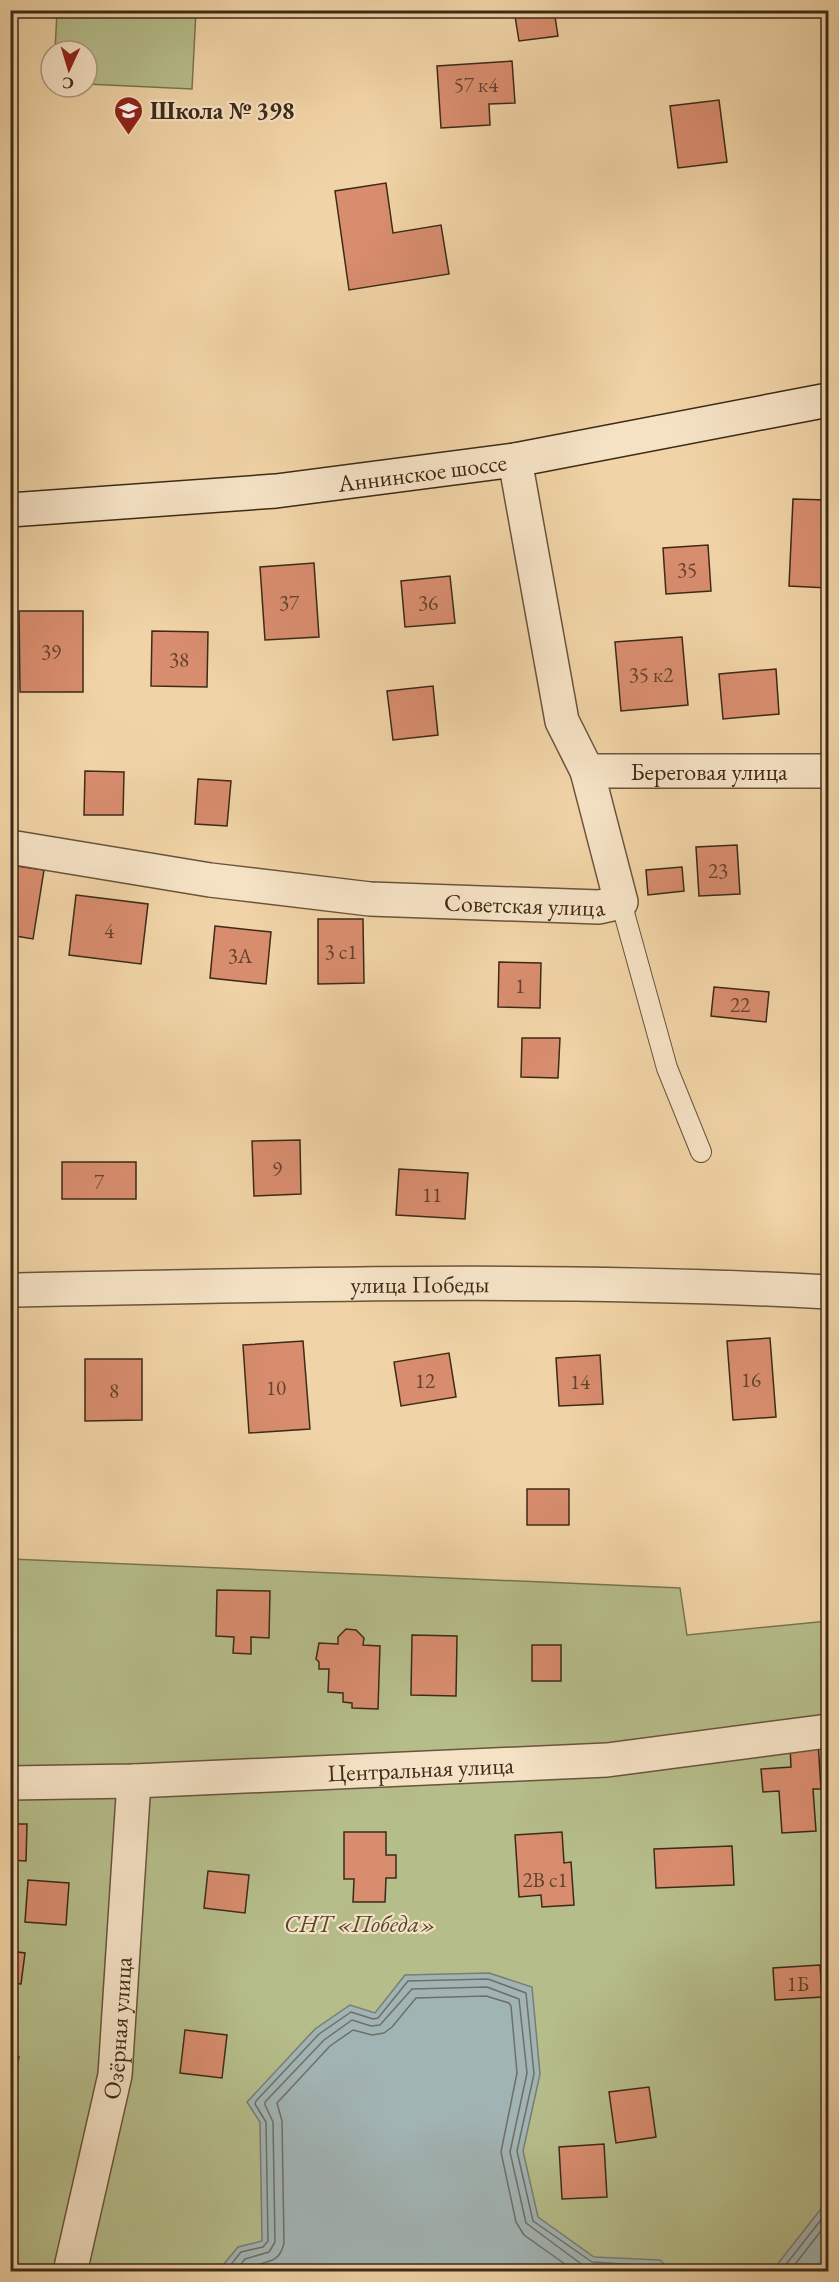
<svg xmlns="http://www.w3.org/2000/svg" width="839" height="2282" viewBox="0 0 839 2282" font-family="'EB Garamond',serif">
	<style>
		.green { fill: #b5bd8a; stroke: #797451; stroke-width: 1.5 }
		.water { fill: #a1b4b4; stroke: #797d76; stroke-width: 1.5 }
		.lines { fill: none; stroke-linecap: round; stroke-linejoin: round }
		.shore { stroke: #6f6f66; stroke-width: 1.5 }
		.building { fill: #d88d6e; stroke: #3d2a18; stroke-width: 1.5 }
		.lane-casing { stroke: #6a543c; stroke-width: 22 }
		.street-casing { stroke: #6a543c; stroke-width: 36 }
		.secondary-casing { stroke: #3d2a18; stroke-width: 36 }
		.lane { stroke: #f5e2c5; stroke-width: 20 }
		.street { stroke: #f5e2c5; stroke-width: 33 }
		.secondary { stroke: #f5e2c5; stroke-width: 33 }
		.labels { text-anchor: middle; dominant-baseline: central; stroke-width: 4.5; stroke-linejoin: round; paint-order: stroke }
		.number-label { font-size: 21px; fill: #64432e }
		.poi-label { font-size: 24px; font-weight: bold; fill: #3d2a18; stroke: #f5e2c5; text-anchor: start }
		.street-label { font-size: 24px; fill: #3d2a18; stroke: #f5e2c5 }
		.park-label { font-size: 24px; font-style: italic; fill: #55472f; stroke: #f5e2c5 }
	</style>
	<rect width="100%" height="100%" fill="#f0d3a6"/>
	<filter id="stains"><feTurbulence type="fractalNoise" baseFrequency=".00333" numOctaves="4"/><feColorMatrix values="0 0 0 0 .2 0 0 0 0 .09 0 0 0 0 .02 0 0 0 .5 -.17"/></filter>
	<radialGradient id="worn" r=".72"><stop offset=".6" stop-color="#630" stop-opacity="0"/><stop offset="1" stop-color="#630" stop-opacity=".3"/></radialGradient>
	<path class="green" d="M57,11H196L192,89L87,84V51H55Z
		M11,1559L680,1588L687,1635L828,1621V2271L11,2272Z"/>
	<path class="water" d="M489,1973L532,1987L540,2074L523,2151L538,2217L594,2257L660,2260L672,2271H218L238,2247L262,2241L260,2122L247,2102L315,2029L350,2005L375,2013L405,1975Z
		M828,2200V2271H772Z"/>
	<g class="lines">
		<path class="shore" d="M225,2272L241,2252L263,2247L268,2241L266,2122L255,2104L256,2101L319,2034L351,2012L373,2019L378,2018L408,1981L488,1979L526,1993L534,2074L517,2151L533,2221L592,2262L656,2266L663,2272
			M235,2272L245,2259L269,2252L275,2242L273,2122L265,2105V2102L324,2040L352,2020L371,2026L380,2025L412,1989L487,1987L519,1999L527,2073L510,2152L526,2223L588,2269L619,2272
			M247,2272C258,2257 278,2270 284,2243L282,2121L277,2103L330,2046L353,2030L372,2035L384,2033L392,2027L416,1998L486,1996L509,2003L511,2006L517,2073L501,2152L516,2222L524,2235L576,2272
			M780,2272L828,2211
			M789,2272L828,2222"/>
	</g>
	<path class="building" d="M514,10H554L558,36L519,41Z
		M512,61L515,103L489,104L490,125L441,128L437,66Z
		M719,100L727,162L678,168L670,106Z
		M386,183L393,233L441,225L449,274L349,290L335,191Z
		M793,499L828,500V588L789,586Z
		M708,545L711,591L666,594L663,548Z
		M314,563L319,637L265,640L260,567Z
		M450,576L455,623L405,627L401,581Z
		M19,611H83V692H20Z
		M152,631L208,632L207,687L151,686Z
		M682,637L688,705L621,711L615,642Z
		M776,669L779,714L723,719L719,674Z
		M433,686L438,735L393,740L387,691Z
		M85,771L124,772L123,815H84Z
		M198,779L231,781L227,826L195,824Z
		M737,845L740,894L699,896L696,847Z
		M10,865L44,870L33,939L10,935Z
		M682,867L684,891L648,895L646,870Z
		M76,895L148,904L141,964L69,955Z
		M318,919H363L364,983L318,984Z
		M215,926L271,932L266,984L210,978Z
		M499,962L541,963L540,1008L498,1007Z
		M714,987L769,992L766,1022L711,1016Z
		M522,1038H560L558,1078L521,1077Z
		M300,1140L301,1194L254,1196L252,1141Z
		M10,1142L15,1194L10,1195Z
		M62,1162H136V1199H62Z
		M399,1169L468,1173L465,1219L396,1215Z
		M770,1338L776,1417L733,1420L727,1341Z
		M303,1341L310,1429L249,1433L243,1345Z
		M449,1353L456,1397L401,1406L394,1362Z
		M600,1355L603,1404L559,1406L556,1358Z
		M85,1359H142V1420L85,1421Z
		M527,1489H569V1525H527Z
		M217,1590L270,1591L269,1638L251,1637V1654L233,1653L234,1637L216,1636Z
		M346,1629L356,1630L364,1638L363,1645L380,1646L378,1709L352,1708V1703L343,1702V1693L328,1692L329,1669H319V1662L316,1659L319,1643L338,1644V1637Z
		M412,1635L457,1636L456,1696L411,1695Z
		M532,1645H561V1681H532Z
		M818,1742L821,1789H813L816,1831L782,1833L779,1791L763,1792L761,1769L791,1767L790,1746Z
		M10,1824H27L26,1861L10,1860Z
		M344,1832H386V1855H396V1878H386L385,1902H353L354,1879H344Z
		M562,1832L564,1863L571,1862L574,1905L542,1907L541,1895L519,1897L515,1835Z
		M732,1846L734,1885L656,1888L654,1849Z
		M208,1871L249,1875L245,1913L204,1908Z
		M28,1880L69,1883L66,1925L25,1922Z
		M10,1951L25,1953L21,1984L10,1983Z
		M820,1965L822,1997L775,2000L773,1968Z
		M185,2030L227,2035L222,2078L180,2073Z
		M10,2055L19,2057L10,2089Z
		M649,2087L656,2137L616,2143L609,2092Z
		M604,2144L607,2197L562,2199L559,2147Z"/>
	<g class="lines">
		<defs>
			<path id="lane" d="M621,902L667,1068L701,1152"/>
			<g id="street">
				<path id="s1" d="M587,771H828"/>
				<path id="s2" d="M10,847L210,880L370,899L599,907L621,902L587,771L562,721L515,460"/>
				<path id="s3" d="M10,1290C283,1285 556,1277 828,1292"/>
				<path id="s4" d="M10,1783L134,1781L607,1760L828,1731"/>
				<path id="s5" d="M70,2272L115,2075L134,1781"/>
			</g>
			<g id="secondary">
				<path id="s6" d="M10,510L276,491L515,460L828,400"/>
			</g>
		</defs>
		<use href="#lane" class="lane-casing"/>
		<use href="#street" class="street-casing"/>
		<use href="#secondary" class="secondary-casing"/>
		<use href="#lane" class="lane"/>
		<use href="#street" class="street"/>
		<use href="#secondary" class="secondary"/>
	</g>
	<defs>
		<symbol id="school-pin" viewBox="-11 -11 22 30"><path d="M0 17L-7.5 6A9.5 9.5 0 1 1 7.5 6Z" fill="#8f2418" stroke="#f5e2c5"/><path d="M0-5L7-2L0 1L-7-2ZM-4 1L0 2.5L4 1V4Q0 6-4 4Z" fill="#fff"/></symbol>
	</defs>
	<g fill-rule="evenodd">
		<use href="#school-pin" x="112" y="94" width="33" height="45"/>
	</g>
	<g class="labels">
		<g class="number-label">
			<text x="476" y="84">57 к4</text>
			<text x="687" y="569">35</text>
			<text x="289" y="602">37</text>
			<text x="428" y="602">36</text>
			<text x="51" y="651">39</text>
			<text x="179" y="659">38</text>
			<text x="651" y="674">35 к2</text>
			<text x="718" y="870">23</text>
			<text x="109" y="930">4</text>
			<text x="341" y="951">3 с1</text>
			<text x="240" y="955">3А</text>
			<text x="520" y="985">1</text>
			<text x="740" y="1004">22</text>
			<text x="277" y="1168">9</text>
			<text x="99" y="1181">7</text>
			<text x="432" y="1194">11</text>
			<text x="751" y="1379">16</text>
			<text x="425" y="1380">12</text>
			<text x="580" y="1381">14</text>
			<text x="276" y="1387">10</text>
			<text x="114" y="1390">8</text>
			<text x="545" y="1879">2В с1</text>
			<text x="798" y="1983">1Б</text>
		</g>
		<g class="poi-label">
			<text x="150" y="110">Школа № 398</text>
		</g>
		<g class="street-label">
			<text stroke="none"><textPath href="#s6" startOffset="414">Аннинское шоссе</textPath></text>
			<text stroke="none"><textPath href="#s1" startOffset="122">Береговая улица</textPath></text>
			<text stroke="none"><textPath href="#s2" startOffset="518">Советская улица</textPath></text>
			<text stroke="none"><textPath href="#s3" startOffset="410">улица Победы</textPath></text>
			<text stroke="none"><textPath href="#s4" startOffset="411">Центральная улица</textPath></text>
			<text stroke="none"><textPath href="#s5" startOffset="249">Озёрная улица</textPath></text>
		</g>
		<g class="park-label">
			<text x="360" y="1923">СНТ «Победа»</text>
		</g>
	</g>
	<rect width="839" height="2282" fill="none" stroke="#f0d3a6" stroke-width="36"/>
	<rect x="12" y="12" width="815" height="2258" fill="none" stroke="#3d2a18" stroke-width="3"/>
	<rect x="18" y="18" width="803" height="2246" fill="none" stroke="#3d2a18" stroke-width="1.5"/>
	<g transform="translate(69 69) rotate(184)"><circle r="28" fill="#f5e2c5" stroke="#ab9880" stroke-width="1.5"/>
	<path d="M0-4.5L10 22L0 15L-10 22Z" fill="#8f2418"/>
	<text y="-9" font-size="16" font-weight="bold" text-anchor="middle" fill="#3d2a18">С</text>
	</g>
	<rect width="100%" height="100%" filter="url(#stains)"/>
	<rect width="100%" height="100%" fill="url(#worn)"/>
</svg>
